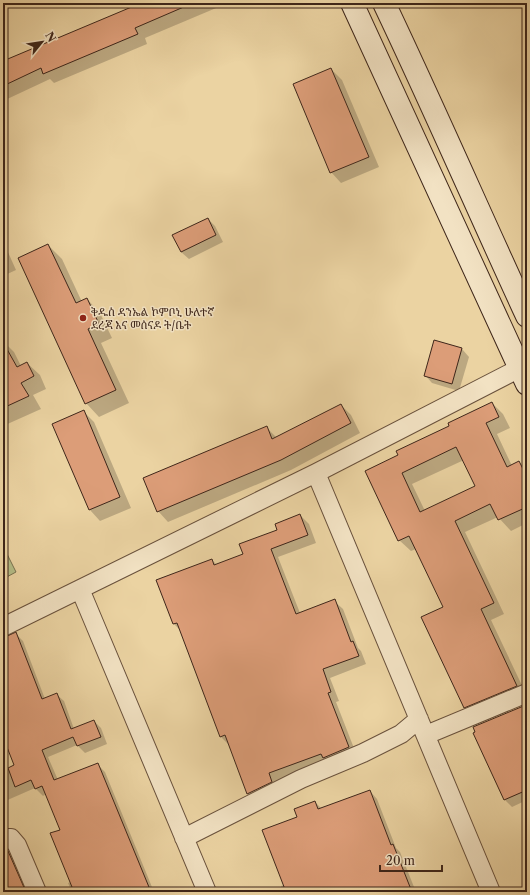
<svg xmlns="http://www.w3.org/2000/svg" width="530" height="895" viewBox="0 0 530 895" font-family="'Libre Caslon Text','Noto Serif Ethiopic',serif">
	<style>
		.green { fill: #b4bd87; stroke: #797250 }
		.shadow { fill: #0003; fill-rule: evenodd }
		.building { fill: #dc9d78; stroke: #3e261a; fill-rule: evenodd }
		.lines { fill: none; stroke-linecap: round; stroke-linejoin: round }
		.street-casing { stroke: #69513c; stroke-width: 20 }
		.secondary-casing { stroke: #3e261a; stroke-width: 24 }
		.street { stroke: #f2e2c3; stroke-width: 18 }
		.secondary { stroke: #f2e2c3; stroke-width: 22 }
		.poi-dot { fill: #8f2418; stroke: #f2e2c3; stroke-width: 1.5 }
		.labels { text-anchor: middle; dominant-baseline: central; stroke-width: 3; stroke-linejoin: round; paint-order: stroke }
		.poi-label { font-size: 11px; fill: #3e261a; stroke: #f2e2c3; text-anchor: start }
	</style>
	<rect width="100%" height="100%" fill="#ebd3a2"/>
	<filter id="stains"><feTurbulence type="fractalNoise" baseFrequency=".005" numOctaves="4"/><feColorMatrix values="0 0 0 0 .2 0 0 0 0 .09 0 0 0 0 .02 0 0 0 .5 -.17"/></filter>
	<radialGradient id="worn" r=".72"><stop offset=".6" stop-color="#630" stop-opacity="0"/><stop offset="1" stop-color="#630" stop-opacity=".3"/></radialGradient>
	<path class="green" d="M3,546L16,572L3,579Z"/>
	<path class="shadow" d="M136,3H228L145,38L147,44L54,83L50,79L3,101V54L9,60L137,6Z
		M331,69L342,80L379,167L341,183L331,172Z
		M208,219L215,226L223,242L189,259L181,252Z
		M3,241L16,270L3,276Z
		M48,245L62,259L82,302L87,299L100,313L112,338L101,343L129,403L99,417L86,403Z
		M3,341L14,352L21,366L27,363L40,375L46,389L33,395L41,409L3,426Z
		M435,341L462,349L469,357L459,391L432,383L425,375Z
		M492,403L503,414L510,428L497,434L512,466L519,462L527,470V523L511,531L498,517L465,532L504,614L491,620L527,696L476,719L465,707L444,607L416,549L411,551L399,540L400,456ZM464,460L476,487L425,511L412,484Z
		M341,405L351,415L360,433L291,470L168,522L158,511L266,427L276,437Z
		M83,411L94,422L131,508L100,521L90,510L53,424Z
		M300,515L309,524L316,543L278,557L300,613L334,601L343,609L358,648L361,651L366,664L330,678L339,701L336,702L357,756L257,802L248,794L229,745L221,737L180,630L174,624L212,560L217,565L245,555Z
		M16,634L23,641L45,699L56,694L64,701L74,729L94,721L101,728L107,744L85,753L77,745L48,757L58,780L98,765L105,772L154,892H72L68,883L71,882L61,830L46,794L43,796L35,788L3,802V771L16,766L3,735V639Z
		M526,706L527,707V800L512,807L505,800L474,733Z
		M370,791L377,799L396,848L400,852L416,892H283L281,886L284,885L298,818L315,802L322,809Z
		M6,850L15,859L29,892H3V851Z"/>
	<path class="building" d="M141,3H193L135,28L138,34L43,74L41,68L3,86V61Z
		M331,68L369,157L330,173L293,84Z
		M208,218L216,235L181,252L172,235Z
		M48,244L76,303L87,298L99,324L88,329L116,390L85,404L18,258Z
		M434,340L462,348L452,384L424,376Z
		M3,342L17,367L27,362L34,376L21,383L29,396L3,408Z
		M492,402L499,417L486,423L507,467L519,461L527,477V507L498,520L490,504L455,521L494,603L481,609L517,686L464,708L421,617L443,607L409,536L398,541L365,471L398,455L396,451L449,426L448,423ZM456,447L475,486L420,512L402,473Z
		M341,404L351,423L281,460L157,512L143,478L267,426L272,439Z
		M84,410L120,497L89,510L52,424Z
		M300,514L308,535L271,549L296,614L335,599L351,642L353,641L359,656L323,669L331,692L328,693L349,747L323,758L321,754L269,773L272,782L247,794L225,735L220,737L177,623L173,624L156,580L212,559L214,565L243,554L239,544L277,530L275,524Z
		M16,632L42,699L57,693L71,729L94,720L101,737L77,746L73,737L42,750L54,780L98,763L151,892H74L50,833L60,830L42,786L35,789L31,780L15,787L8,768L14,765L3,737V638Z
		M526,705L527,790L504,800L473,733L475,732L473,727Z
		M370,790L391,845L393,844L412,892H286L262,830L297,817L294,809L315,801L318,809Z
		M3,848H6L8,851L26,892H3Z"/>
	<g class="lines">
		<defs>
			<path id="street" d="M316,473L491,892
				M80,589L207,892
				M3,627L316,473L520,368
				M426,735L527,693
				M3,838H11L17,845L37,892
				M184,838L301,779L363,753L401,734L419,719"/>
			<path id="secondary" d="M352,3L527,384
				M384,3C433,106 479,212 527,316"/>
		</defs>
		<use href="#street" class="street-casing"/>
		<use href="#secondary" class="secondary-casing"/>
		<use href="#street" class="street"/>
		<use href="#secondary" class="secondary"/>
	</g>
	<circle class="poi-dot" cx="83" cy="318" r="4"/>
	<g class="labels">
		<g class="poi-label">
			<text x="91" y="312">ቅዱስ ዳንኤል ኮምቦኒ ሁለተኛ<tspan x="91" dy="13">ደረጃ እና መሰናዶ ት/ቤት</tspan></text>
		</g>
	</g>
	<rect width="530" height="895" fill="none" stroke="#ebd3a2" stroke-width="16"/>
	<rect x="4" y="4" width="522" height="887" fill="none" stroke="#3e261a" stroke-width="2"/>
	<rect x="8" y="8" width="514" height="879" fill="none" stroke="#3e261a"/>
	<g transform="translate(42 42) rotate(60)" stroke="#f2e2c3" stroke-width="3" paint-order="stroke">
	<path d="M0-3L7 15L0 10L-7 15Z" fill="#3e261a"/>
	<text y="-6" font-size="11" font-weight="bold" text-anchor="middle" fill="#3e261a">N</text>
	</g>
	<path d="M380 865v6h62v-6" fill="none" stroke="#3e261a" stroke-width="2"/>
	<text x="386" y="865" font-size="12" fill="#3e261a" stroke="#f2e2c3" stroke-width="3" paint-order="stroke">20 m</text>
	<rect width="100%" height="100%" filter="url(#stains)"/>
	<rect width="100%" height="100%" fill="url(#worn)"/>
</svg>
